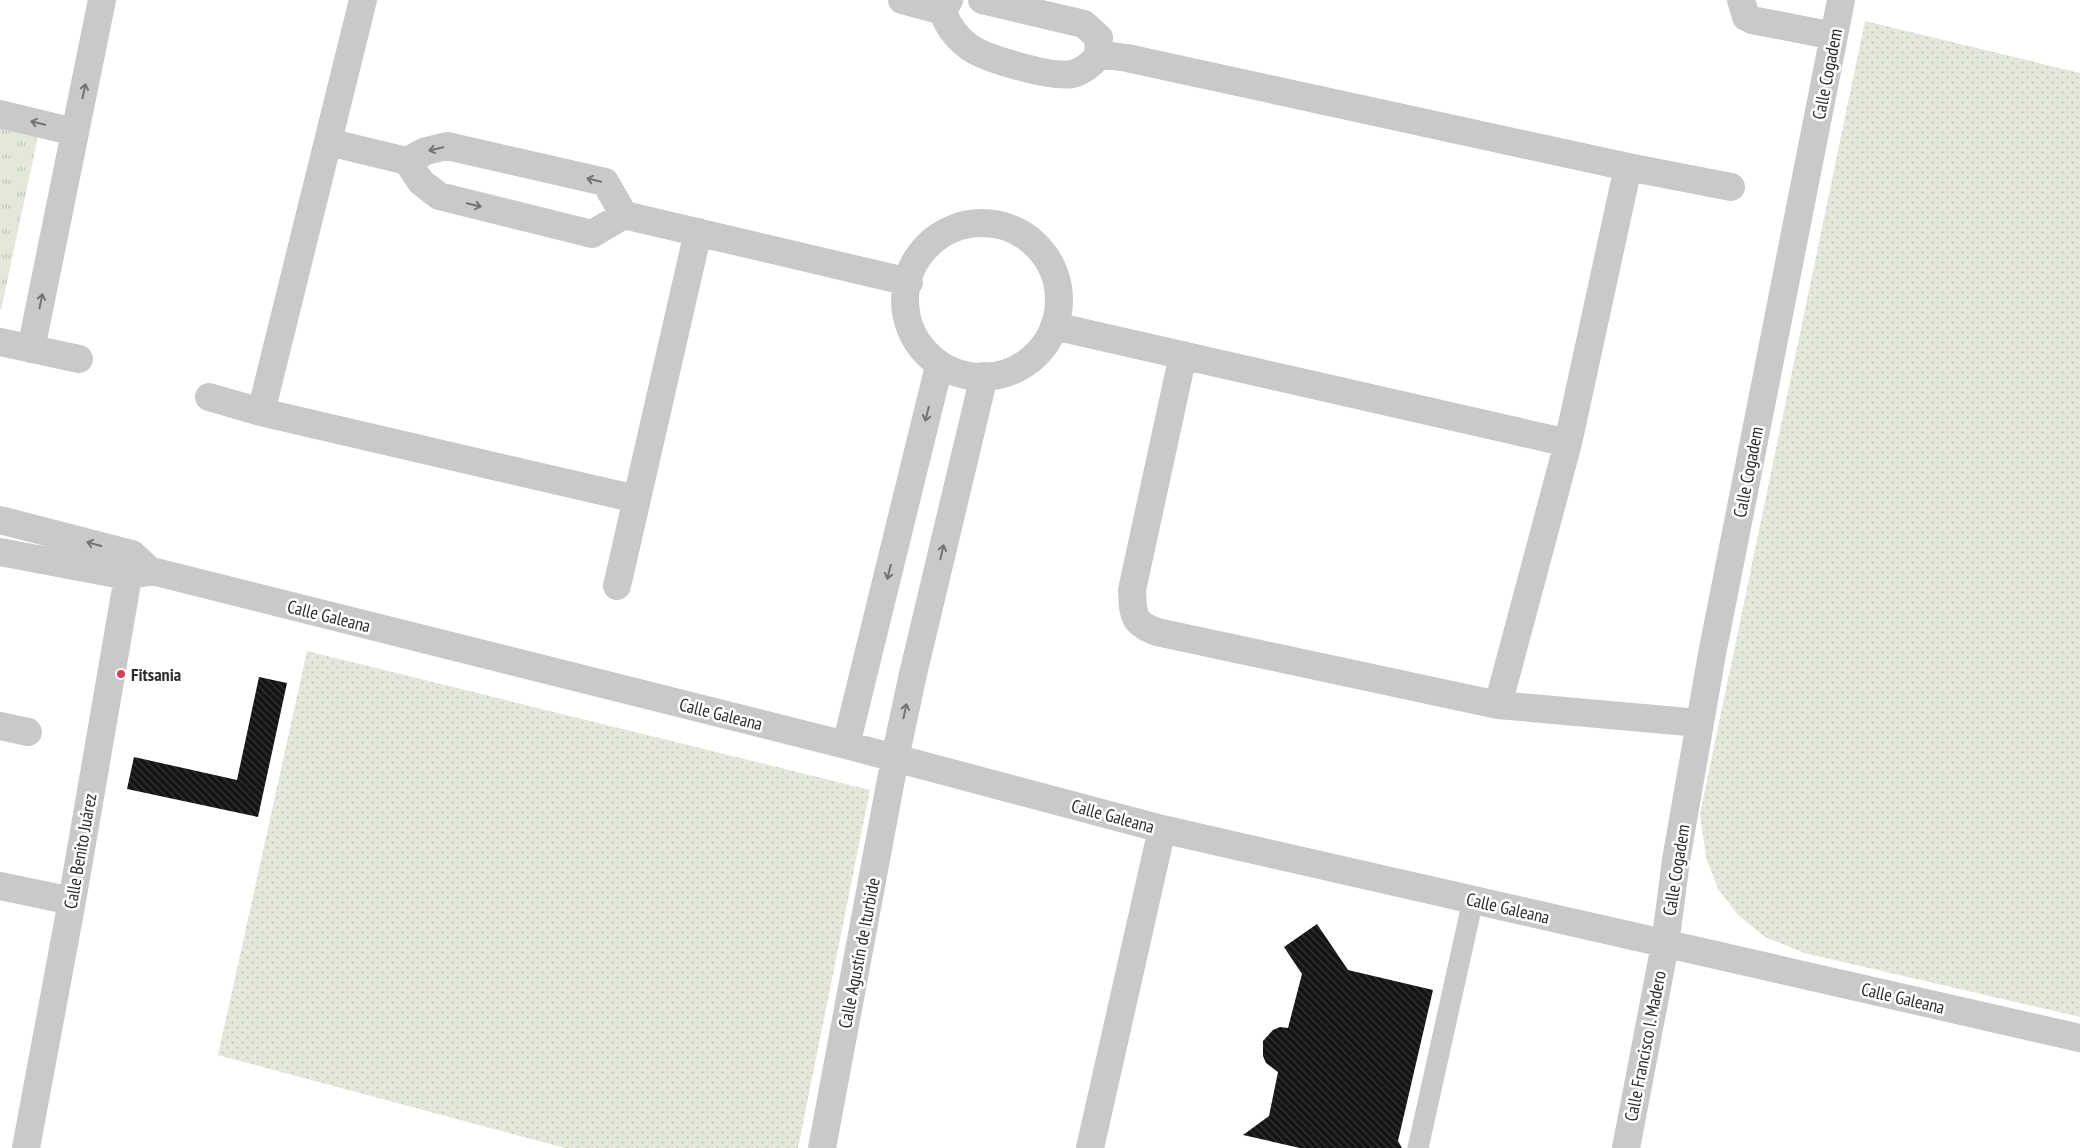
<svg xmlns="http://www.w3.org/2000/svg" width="2080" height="1148" viewBox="0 0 2080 1148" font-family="'PT Sans Narrow',sans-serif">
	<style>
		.grass { fill: url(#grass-dots) }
		.park { fill: url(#park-tufts) }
		.building { fill: url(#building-back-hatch) }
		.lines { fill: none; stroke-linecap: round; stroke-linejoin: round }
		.service { stroke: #c9c9c9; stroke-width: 21 }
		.minor { stroke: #c9c9c9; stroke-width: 28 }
		.oneway { stroke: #737373 }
		.poi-dot { fill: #d23f58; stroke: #fff; stroke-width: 2 }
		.labels { text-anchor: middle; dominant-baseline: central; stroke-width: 5; stroke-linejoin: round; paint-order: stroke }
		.street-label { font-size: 18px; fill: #2c2c2c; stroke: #fff }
		.poi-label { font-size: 18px; font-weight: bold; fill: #2c2c2c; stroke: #fff; text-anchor: start }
	</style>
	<defs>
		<pattern id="grass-dots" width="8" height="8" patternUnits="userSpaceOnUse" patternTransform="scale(1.25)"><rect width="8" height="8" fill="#e3e8db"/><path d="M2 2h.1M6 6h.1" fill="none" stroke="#c3c7bc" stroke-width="1.8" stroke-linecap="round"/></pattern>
		<pattern id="park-tufts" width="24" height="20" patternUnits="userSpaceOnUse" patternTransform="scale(1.25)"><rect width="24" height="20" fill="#e3e8db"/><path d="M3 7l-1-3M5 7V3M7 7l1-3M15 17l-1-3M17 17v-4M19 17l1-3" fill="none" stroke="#c3c7bc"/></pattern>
		<pattern id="building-back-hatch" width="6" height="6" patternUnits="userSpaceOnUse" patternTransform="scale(1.25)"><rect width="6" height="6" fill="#131313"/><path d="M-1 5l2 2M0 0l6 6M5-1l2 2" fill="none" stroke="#363636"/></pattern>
	</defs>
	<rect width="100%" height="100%" fill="#fff"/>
	<path class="grass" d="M1865,21L2080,73V1017L1804,953L1765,937L1738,915L1718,889L1706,857L1700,814Z
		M307,651L870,790L798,1148H565L218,1055Z"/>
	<path class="park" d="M0,122L39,132L1,310H0Z"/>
	<path class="building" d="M259,677L287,683L258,817L127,789L134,757L237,780Z
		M1317,924L1348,970L1433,990L1398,1141L1402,1148H1300L1243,1135L1269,1116L1278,1072L1266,1063L1263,1056V1041L1273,1030L1280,1027L1288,1028L1302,974L1284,947Z"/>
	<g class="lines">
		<path class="service" d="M1418,1148L1473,900"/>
		<path class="minor" d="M902,0L943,11
			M949,0L943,11C947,26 956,37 969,47C986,59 1052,78 1072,74C1081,72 1095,63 1098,54C1099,49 1098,43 1099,38L1084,24L982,0
			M1741,0L1746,17L1752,20L1834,36
			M1098,54L1127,58L1628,167L1731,187
			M0,114L75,132
			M328,142L407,161L421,182L439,196L592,234L624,215L909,282
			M407,161L426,151L447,146L605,182L624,215
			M905 300a77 77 0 1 1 154 0a77 77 0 1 1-154 0Z
			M1054,326L1568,443
			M0,342L79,359
			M31,349L102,0
			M1183,355L1132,590C1133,614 1132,623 1157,632L1498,705L1568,443L1628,167
			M209,397L261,412L636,499
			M261,412L363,0
			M0,520L132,554L145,566
			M0,552L127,576L152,571L846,745L1162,829L2080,1038
			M617,586L698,232
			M1498,705L1699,723
			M0,726L28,732
			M846,745L939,366
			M0,886L72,901
			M26,1148L72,901L132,554
			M822,1148L895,758L913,674L984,376
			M1090,1148L1162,829
			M1626,1148L1665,945L1676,860L1712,654L1841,0"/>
	</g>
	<defs><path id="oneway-shaft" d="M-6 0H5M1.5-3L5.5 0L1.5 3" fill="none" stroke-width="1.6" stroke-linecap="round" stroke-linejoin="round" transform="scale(1.25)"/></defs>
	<g class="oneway">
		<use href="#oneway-shaft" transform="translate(84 91) rotate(-78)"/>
		<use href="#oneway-shaft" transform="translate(38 123) rotate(-167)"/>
		<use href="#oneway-shaft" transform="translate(436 149) rotate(166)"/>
		<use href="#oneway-shaft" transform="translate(594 180) rotate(-167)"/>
		<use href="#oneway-shaft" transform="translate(474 205) rotate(14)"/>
		<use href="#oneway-shaft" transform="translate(41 301) rotate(-78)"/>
		<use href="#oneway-shaft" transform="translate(927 414) rotate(104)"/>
		<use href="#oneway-shaft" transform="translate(94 544) rotate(-165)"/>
		<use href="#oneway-shaft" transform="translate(942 552) rotate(-77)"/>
		<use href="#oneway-shaft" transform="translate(889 572) rotate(104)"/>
		<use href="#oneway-shaft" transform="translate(905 711) rotate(-78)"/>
	</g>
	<circle class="poi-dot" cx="121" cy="674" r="5"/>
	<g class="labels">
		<g class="street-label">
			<text transform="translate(1827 74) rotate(-79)">Calle Cogadem</text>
			<text transform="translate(1748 472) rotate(-79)">Calle Cogadem</text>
			<text transform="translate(329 616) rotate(14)">Calle Galeana</text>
			<text transform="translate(721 714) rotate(14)">Calle Galeana</text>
			<text transform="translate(1113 816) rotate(15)">Calle Galeana</text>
			<text transform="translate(80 851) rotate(-80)">Calle Benito Juárez</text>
			<text transform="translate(1676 870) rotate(-81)">Calle Cogadem</text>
			<text transform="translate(1508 908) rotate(13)">Calle Galeana</text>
			<text transform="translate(859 953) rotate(-79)">Calle Agustín de Iturbide</text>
			<text transform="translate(1903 998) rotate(13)">Calle Galeana</text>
			<text transform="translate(1645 1046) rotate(-79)">Calle Francisco I. Madero</text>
		</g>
		<g class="poi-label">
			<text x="131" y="674">Fitsania</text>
		</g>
	</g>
</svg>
